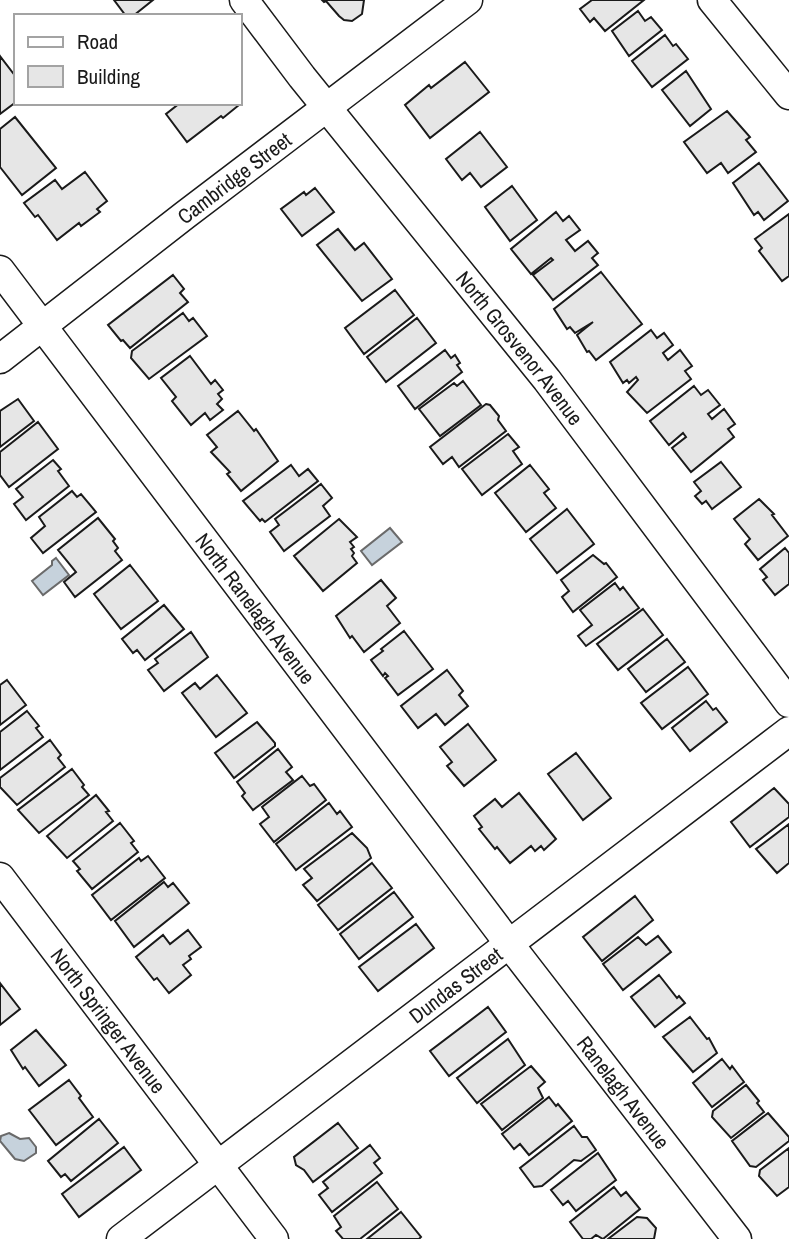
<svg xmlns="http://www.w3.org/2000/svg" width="789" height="1239" viewBox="0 0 789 1239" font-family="'Archivo Narrow',sans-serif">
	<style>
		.water { fill: #c6d2dc; stroke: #6a6a6a; stroke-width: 2 }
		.building { fill: #e6e6e6; stroke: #1a1a1a; stroke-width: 2 }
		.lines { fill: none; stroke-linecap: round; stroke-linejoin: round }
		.minor-casing { stroke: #1a1a1a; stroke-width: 31 }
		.minor { stroke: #fff; stroke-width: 28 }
		.labels { text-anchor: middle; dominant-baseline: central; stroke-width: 5; stroke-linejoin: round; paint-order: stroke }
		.street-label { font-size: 21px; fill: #1a1a1a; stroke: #fff }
	</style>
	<rect width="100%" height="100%" fill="#fff"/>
	<path class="water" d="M390,528L402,542L372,565L361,551Z
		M56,558L69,575L43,595L32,581L52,565V561Z
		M9,1133L20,1139L29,1138L36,1147V1153L24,1161L15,1159L0,1141L1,1136Z"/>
	<path class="building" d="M114,0H153L133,16H126Z
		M322,0H364L362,14L352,21L344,20L339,16L326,1L324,2Z
		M592,0H644L605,31L594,18L590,22L580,9Z
		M638,11L645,21L651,17L662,30L629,56L612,31Z
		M665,35L673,46L676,44L688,59L652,87L632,61Z
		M0,56L16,77V102L0,114Z
		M465,62L489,92L430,138L405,105L429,85L431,88Z
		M686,71L711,109L690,126L662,90Z
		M180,103H237L239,105L223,118L221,116L187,142L166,114Z
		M727,111L750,137L746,140L756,152L728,173L721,163L707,173L684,142Z
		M15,117L56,168L22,195L0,167V129Z
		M480,132L507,167L481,187L470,173L462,180L446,159Z
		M759,163L788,201L764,220L758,212L754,215L733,183Z
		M85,172L107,201L97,209L100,212L81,226L79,223L57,240L38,215L35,217L24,203L55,180L62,189Z
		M512,186L537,220L510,241L485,207Z
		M315,188L334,212L302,236L281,209L304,192L306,195Z
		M556,212L563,221L569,216L580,230L566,240L575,251L588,241L598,253L592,258L598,265L553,300L533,275L553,260L551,258L531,274L511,249Z
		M789,214V276L782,281L759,251L762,248L755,239Z
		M338,229L355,250L364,243L392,279L362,301L317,245Z
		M601,272L642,324L596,360L589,351L587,352L577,335L593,322L575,333L570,327L567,329L554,309Z
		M173,275L184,289L180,293L188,302L130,348L123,340L121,341L108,325Z
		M395,290L414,315L364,354L345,328Z
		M183,313L189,321L193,318L207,336L149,379L131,358L132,351Z
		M417,318L436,343L386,382L367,357Z
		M651,330L657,338L664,333L673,345L663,353L668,360L680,350L692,366L685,371L691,379L647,413L627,392L638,380L636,377L629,383L627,380L623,383L610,362Z
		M445,350L451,358L455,355L460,363L457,365L462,372L415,409L398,386Z
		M190,356L211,384L215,380L223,390L218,394L222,399L217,404L223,410L210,420L205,413L191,425L172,401L176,397L161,378Z
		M463,381L481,405L440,436L419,409L454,383L457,386Z
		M694,386L701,395L708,390L720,405L708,414L712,419L724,409L735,424L728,429L734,437L691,472L672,448L686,437L683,433L669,445L650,421Z
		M18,399L34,421L0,447V411Z
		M486,404L490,405L499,416L498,420L506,431L459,467L452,457L443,464L430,447Z
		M238,411L254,431L256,429L278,461L241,491L227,474L230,472L211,452L217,447L207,435Z
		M38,422L58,449L9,487L0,475V452Z
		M508,434L519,447L513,451L522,464L482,495L462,469Z
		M53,460L61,469L58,471L69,486L26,520L14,504L23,497L16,489Z
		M721,462L741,487L712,509L706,501L702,504L695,496L701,491L694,482Z
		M291,465L299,476L308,469L318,481L265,522L262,519L260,521L243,501Z
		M530,465L549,489L544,493L556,508L526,532L495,493Z
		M321,484L332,498L323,506L330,516L284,551L270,532L279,525L275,519Z
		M72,491L77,497L81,494L96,512L43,553L31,538L45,526L39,517Z
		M759,499L774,514L772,515L788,536L758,560L745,544L750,539L734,519Z
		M567,509L594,544L557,573L530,539Z
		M98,518L115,539L113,541L118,548L115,551L122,560L75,597L64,582L76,572L58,550Z
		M339,519L357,537L350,542L354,547L351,549L354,553L352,556L357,563L323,591L294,556Z
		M785,548L789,553V584L775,595L763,580L767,577L760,569Z
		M593,555L604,564L606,563L617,577L573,612L562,597L569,591L561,580Z
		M130,565L158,601L121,629L94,594Z
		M381,580L396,598L387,606L400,623L364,652L352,636L350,638L336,616Z
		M615,583L620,590L623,587L639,608L586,646L578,636L592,625L580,610Z
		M164,605L184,629L145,660L137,650L133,653L122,639Z
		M643,609L663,635L618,670L597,644Z
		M404,631L433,669L398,695L385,678L388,676L385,673L383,676L371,660L383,651L381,649Z
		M191,632L208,657L164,691L148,670L158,663L155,659Z
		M667,639L685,662L646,692L628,669Z
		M688,667L708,694L662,729L641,703Z
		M447,670L463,691L459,695L468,706L445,725L436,714L418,728L401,706Z
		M217,675L247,713L216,737L182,693L195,683L200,689Z
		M7,680L26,705L0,725V685Z
		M706,701L713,710L716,708L727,722L690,751L672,728Z
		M27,711L39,726L36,728L43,737L0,770V732Z
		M257,722L275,743V746L234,778L215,753Z
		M468,724L496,760L464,786L447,766L452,762L440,747Z
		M50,740L61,755L58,758L65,767L17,805L0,787V778Z
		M278,749L292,767L286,772L293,780L253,810L242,796L245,793L237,782Z
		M576,753L611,798L583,820L548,774Z
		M72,769L84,785L82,787L89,795L39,833L18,810Z
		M302,776L310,786L314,784L326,800L274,842L260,824L269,817L262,807Z
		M774,788L789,804V817L750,847L731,822Z
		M519,793L556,839L544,850L541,846L535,851L531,846L510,863L497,847L495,849L479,829L482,827L474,816L495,799L502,807Z
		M96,795L109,811L106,812L113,821L67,858L47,836Z
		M329,803L337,814L340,811L352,827L296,870L276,844Z
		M120,823L134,841L131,843L138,852L92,889L77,871L80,869L73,861Z
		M789,824V863L777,873L756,849Z
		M352,833L367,848L371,858L317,901L303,885L312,878L304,869Z
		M148,856L165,878L111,920L92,895L139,858L141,861Z
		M372,863L392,888L338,930L318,905Z
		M164,882L168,887L173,883L189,903L134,947L115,921Z
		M394,892L413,917L359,959L340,934Z
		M635,896L653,920L602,961L583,937Z
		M416,924L434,948L378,991L359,967Z
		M188,930L201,947L189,956L191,959L183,965L191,975L169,993L157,978L154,980L136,957L163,935L170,944Z
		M658,936L671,952L623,990L603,964L638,937L646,945Z
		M659,975L677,998L679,996L685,1003L655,1027L631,997Z
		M0,983L20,1009L0,1025Z
		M488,1007L506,1032L449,1076L430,1051Z
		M690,1017L707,1039L709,1038L717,1053L693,1072L663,1037Z
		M36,1030L66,1065L39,1086L25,1067L23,1069L11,1050Z
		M508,1039L525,1065L477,1103L457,1078Z
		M722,1059L730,1069L732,1066L744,1082L712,1107L693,1083Z
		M531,1066L545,1082L538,1088L543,1098L502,1130L481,1104Z
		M69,1080L81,1096L79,1098L93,1117L56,1145L29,1110Z
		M746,1085L759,1101L757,1103L764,1112L731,1138L712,1117L713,1111Z
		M549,1097L556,1106L558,1104L572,1121L529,1155L520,1144L514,1149L502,1134Z
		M768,1113L789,1137V1141L756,1167L750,1166L732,1141Z
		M99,1119L118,1143L71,1181L65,1174L61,1177L48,1161Z
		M338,1123L358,1148L313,1182L304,1170L296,1165L294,1157Z
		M574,1126L582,1137H587L596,1150L581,1161L574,1160L542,1186L534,1187L520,1168Z
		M370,1145L380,1158L374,1163L382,1173L332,1212L319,1195L328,1188L323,1182Z
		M124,1147L141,1170L79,1217L62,1194Z
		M789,1148V1187L777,1196L759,1176L760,1170Z
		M598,1153L616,1180L576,1211L568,1201L563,1205L551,1190Z
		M377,1182L398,1209L360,1239H343L336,1231L341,1227L334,1216Z
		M614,1187L621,1196L626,1192L640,1209L603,1239L596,1235L591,1239H583L570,1222Z
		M401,1212L421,1237L419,1239H367Z
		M637,1217L647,1218L656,1228L654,1239H608Z"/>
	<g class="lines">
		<defs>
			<g id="minor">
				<path id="s1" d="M244,0L302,77L547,380L789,703"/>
				<path d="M712,0L789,95"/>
				<path id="s2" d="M0,270L510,945L737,1239"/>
				<path id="s3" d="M0,359L185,215L468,0"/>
				<path id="s4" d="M0,877L274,1239"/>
				<path id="s5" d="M121,1239L789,731"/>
			</g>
		</defs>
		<use href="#minor" class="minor-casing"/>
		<use href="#minor" class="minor"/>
	</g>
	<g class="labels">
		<g class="street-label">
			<text stroke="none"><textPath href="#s3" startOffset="296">Cambridge Street</textPath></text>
			<text stroke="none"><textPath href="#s1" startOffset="444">North Grosvenor Avenue</textPath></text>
			<text stroke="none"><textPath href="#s2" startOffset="424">North Ranelagh Avenue</textPath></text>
			<text stroke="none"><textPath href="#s5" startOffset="420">Dundas Street</textPath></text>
			<text stroke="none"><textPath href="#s4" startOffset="180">North Springer Avenue</textPath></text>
			<text stroke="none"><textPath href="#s2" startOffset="1032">Ranelagh Avenue</textPath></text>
		</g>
	</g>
	<rect x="14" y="14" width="228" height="91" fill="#ffffff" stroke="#a3a3a3" stroke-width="2"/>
	<rect x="28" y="37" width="35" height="10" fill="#ffffff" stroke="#a3a3a3" stroke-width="2"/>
	<text x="77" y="49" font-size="21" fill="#1a1a1a">Road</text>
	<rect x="28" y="66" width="35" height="21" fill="#e6e6e6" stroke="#a3a3a3" stroke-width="2"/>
	<text x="77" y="84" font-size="21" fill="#1a1a1a">Building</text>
</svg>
